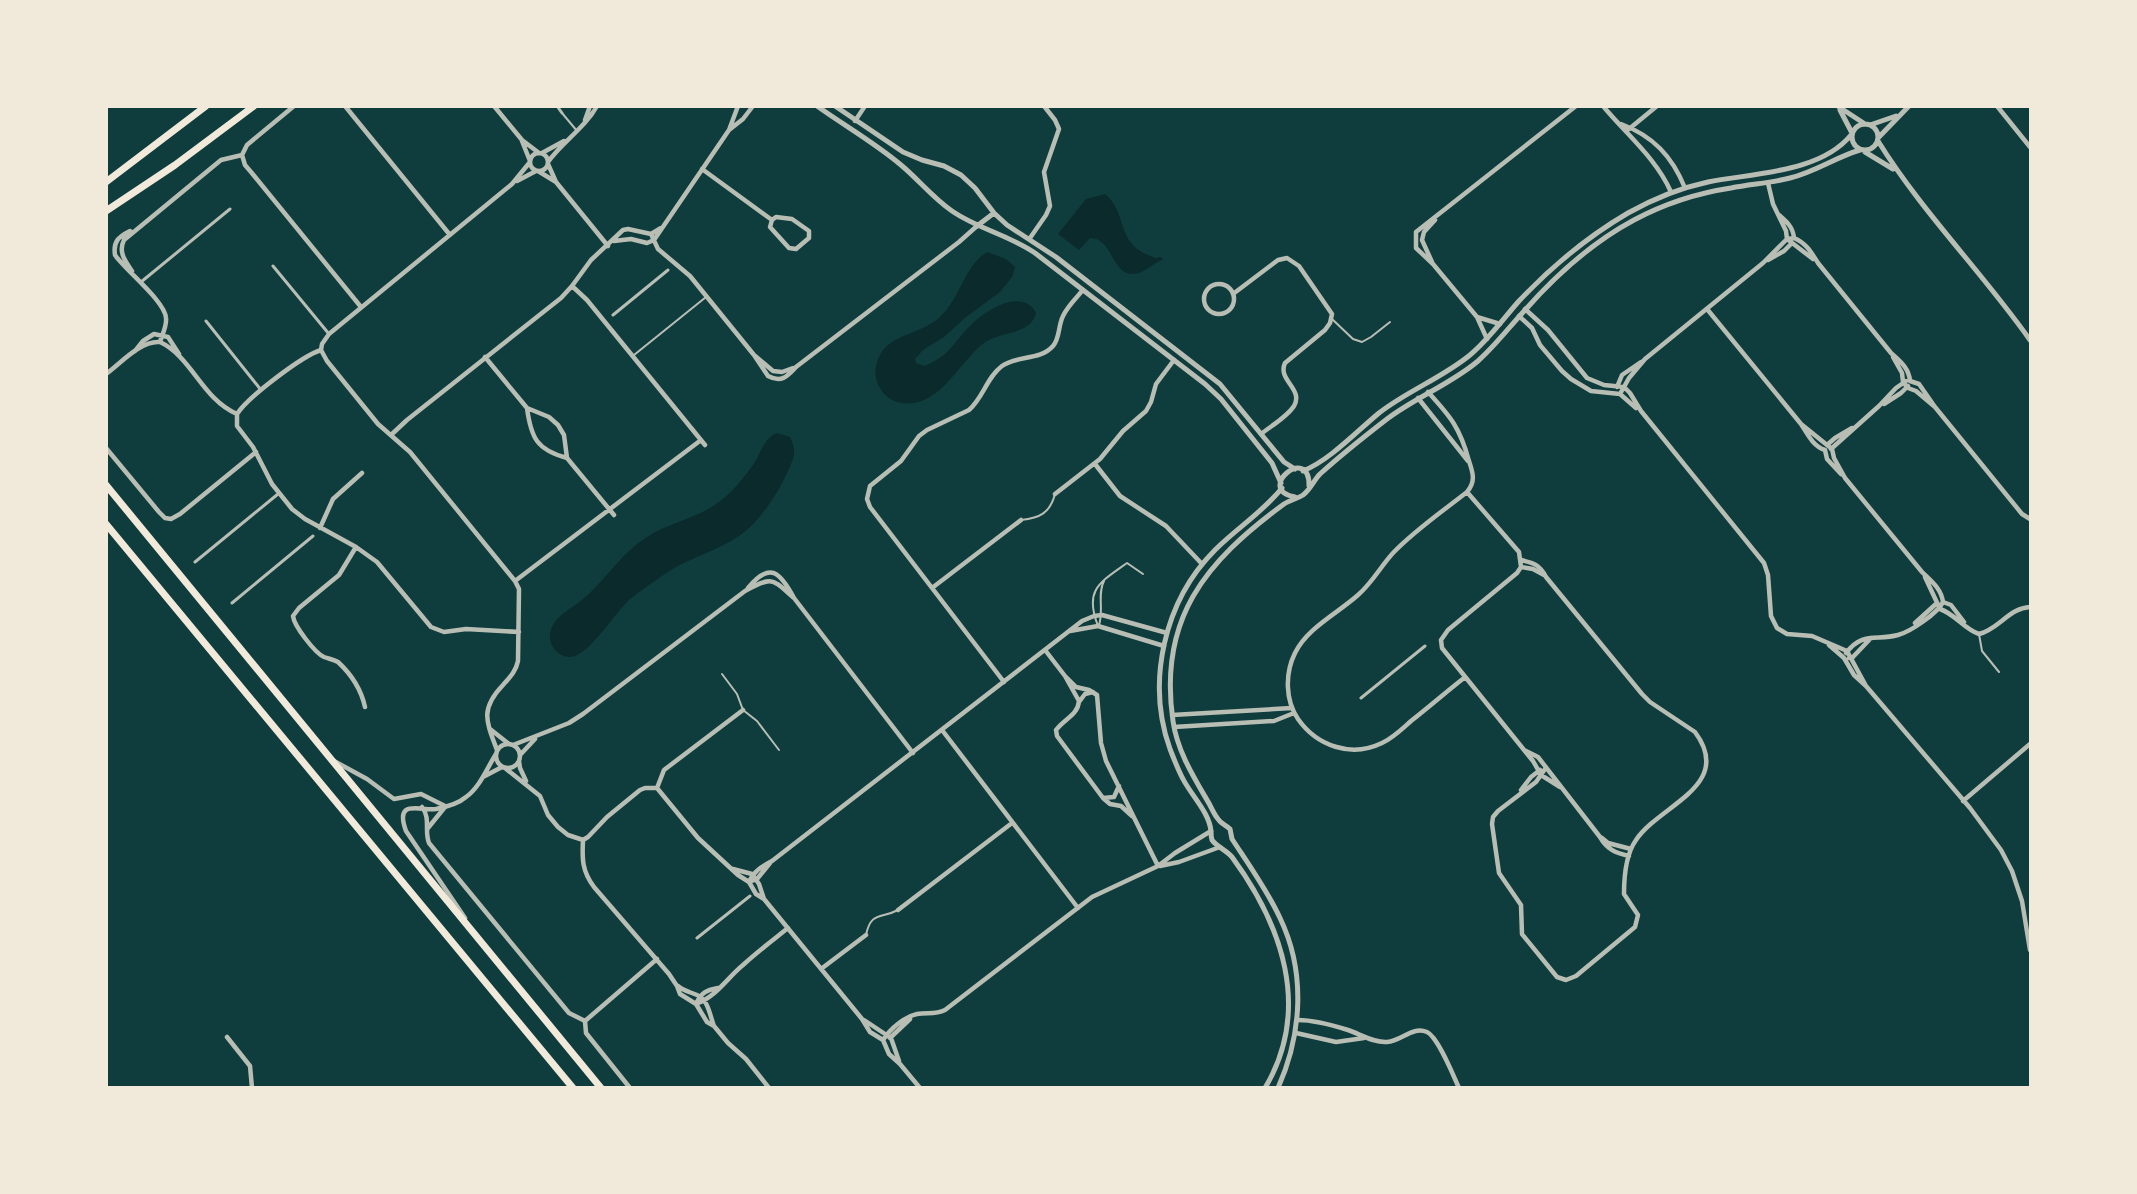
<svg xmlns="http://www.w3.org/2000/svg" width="2137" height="1194" viewBox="0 0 2137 1194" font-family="Raleway,sans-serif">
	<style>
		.water { fill: #0a2a2b }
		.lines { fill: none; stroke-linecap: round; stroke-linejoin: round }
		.service { stroke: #b8beb3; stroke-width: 2 }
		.pedestrian { stroke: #b8beb3; stroke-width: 3 }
		.minor { stroke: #b8beb3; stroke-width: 4.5 }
		.tertiary { stroke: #b8beb3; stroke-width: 5 }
		.primary { stroke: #f1e9da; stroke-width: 7 }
	</style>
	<rect width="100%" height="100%" fill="#0f3d3e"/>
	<path class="water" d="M1105,194C1130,215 1113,245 1156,258L1160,257L1163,259L1160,261C1153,264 1147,270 1139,273C1111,281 1115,238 1090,238L1079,250L1058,234L1086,199Z
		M987,252L1006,259L1015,267L1012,277L1000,292L966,317L944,337L923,350L915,359L916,363L925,366C931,363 939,359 945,354C954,346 961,334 970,326C985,310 1023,287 1036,313C1031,335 1000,331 984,343C959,361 938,413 897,402C887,399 879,390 876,379C874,369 877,358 884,349C897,334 923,332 939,318C961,298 964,266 987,252Z
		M777,433L790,437C797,451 794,458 788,471C779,491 768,508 753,524C731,547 698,554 671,570C657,579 643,589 630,599C615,612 587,659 569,657C554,656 546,640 552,627C557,615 572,608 582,600C605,581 621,553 647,537C668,523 695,519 716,504C731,494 743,479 753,465C761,453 763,439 777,433Z"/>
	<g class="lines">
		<path class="service" d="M562,113L577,131
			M1332,319L1353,339L1362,342L1371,337L1390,322
			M634,355L706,297
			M1021,520C1040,518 1050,513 1055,494
			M1099,625C1104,610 1097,594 1104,581
			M1098,626C1084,590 1099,583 1127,563L1143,574
			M1979,634L1982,651L1999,672
			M722,674L737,694L743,710L757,721L779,750
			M866,935C871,911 881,919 898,910"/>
		<path class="pedestrian" d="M557,106L562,113
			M273,266L329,334
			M141,282L230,209
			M613,315L668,270
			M206,321L261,390
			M195,562L278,494
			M232,603L313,536
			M1361,698L1425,646
			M697,938L750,896"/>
		<path class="minor" d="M345,106L450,235
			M494,106L522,140L539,153
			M1603,106C1627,135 1656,158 1671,192
			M1997,106L2030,147
			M585,120L590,106
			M855,121L865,106
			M1621,124C1653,136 1672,156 1685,188
			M1629,129L1657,106
			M729,130L743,119L753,106
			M522,141L530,161
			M542,153L564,141
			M530 162a9 9 0 1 1 18 0a9 9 0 1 1-18 0Z
			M242,155L245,165L251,172L361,307
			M242,155L247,145L294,106
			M548,162C562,142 585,128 597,106
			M548,164L556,182L608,246
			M702,169L772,220
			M538,171L556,182
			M517,181L536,171
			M1768,183L1773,204L1786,231L1787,239L1813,259
			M1779,215C1787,222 1793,227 1794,238C1806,243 1811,252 1818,263L1891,353C1900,361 1909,368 1910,381L1919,384L1935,407
			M776,217L792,219L809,231V238L796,249L789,248L770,227L772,220Z
			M130,231C118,237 113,242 115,255C125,270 165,301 166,318C167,326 162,335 160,342
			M651,234L658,249L690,276L754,355L773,371L782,372L793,368
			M1030,238L1046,215L1050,206L1044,172L1059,129L1055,120L1044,106
			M614,241L631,239L647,243L654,240L729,130L738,106
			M1768,260L1784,251L1792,243
			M1432,262L1422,240L1424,232L1435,220
			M132,271C125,261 118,252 124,240L221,160L242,155
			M1204 299a15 15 0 1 1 30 0a15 15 0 1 1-30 0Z
			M572,286L587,300L705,445
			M1233,294L1278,260L1287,258L1299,266L1332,314L1330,323L1325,330L1285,363C1277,380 1304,389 1294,406C1287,417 1271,426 1261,434
			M1525,309L1548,330L1587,378L1604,385L1624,387L1630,393L1641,411L1764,563L1768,575L1771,616L1777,628L1787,634L1812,636L1847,651L1866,686
			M1707,309L1801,424C1808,435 1813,446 1825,450L1827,459L1841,474
			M1519,316L1532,328L1540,345L1562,371L1571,379L1591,391L1620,394L1636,408
			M1477,317L1500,324
			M1487,339L1477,317L1433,264L1416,248V232L1576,106
			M160,342C192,357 202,399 237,414V426L253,447L272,484L292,509L305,519L356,547L377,562L431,627L444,632L466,629L519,632
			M321,350L327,361L378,424L410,452L515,581L519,589L518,661C516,671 510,677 503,685C480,709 486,721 497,750
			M135,351L143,341L154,334L168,337L179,354
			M754,355L768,376C781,383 787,377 796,367L959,242L977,226
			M485,357L527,408L549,417L558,425L564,435L567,458L614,515
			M1893,357L1902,373L1903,382L1908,388L1916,391L1935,407L2022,514L2030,519
			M106,374C121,363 141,340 160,342
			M1617,387L1622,375L1641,362
			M1428,392C1451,417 1460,428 1469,461C1473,473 1476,481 1467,492C1443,511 1415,530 1393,553C1381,566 1372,583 1358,595C1338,613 1307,628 1295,653C1285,673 1285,700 1298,719C1317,746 1351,758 1382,743C1393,738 1402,729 1411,721C1429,707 1446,692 1464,678
			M1620,394L1629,378L1645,359L1763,263L1787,239L1794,238
			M1418,398L1468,461
			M1884,404L1901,393L1908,386
			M527,408C531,438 537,450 567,458
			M237,414C248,397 302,356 321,350L322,344L329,334L512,184L530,162
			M1801,424L1832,449L1834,458L1845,478L1922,572C1931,581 1941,588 1943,602
			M391,435L407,420L561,298L572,286L591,260L623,230L628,229L651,234L661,228
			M1827,445L1835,438L1852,428
			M106,448L159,512L165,518L171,519L180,514L256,452
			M1831,449L1879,406L1896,388L1906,381
			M1095,464L1120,496L1166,526L1202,564
			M1467,492L1519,552L1521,567L1517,573L1448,630L1441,640L1442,648L1533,761L1541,775L1560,787
			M1055,494L1100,459L1123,431L1146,411L1151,402L1156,384L1174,360
			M320,528L333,499L362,473
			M356,547L339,575L299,608L293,616C294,626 315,653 324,657C329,659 333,659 338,662C351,674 361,689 365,707
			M1521,560C1534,563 1540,565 1546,577L1642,694L1650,702L1695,732C1735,786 1659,805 1636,840C1626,854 1624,877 1624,894L1638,915L1635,927L1576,976L1566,980L1557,977L1522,934L1521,905L1499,873L1492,824L1493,817L1498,811L1536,782L1545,769
			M1521,567L1533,569L1544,575
			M1925,577L1940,609C1955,614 1964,629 1979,634C1999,629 2009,608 2030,607
			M515,581L701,440
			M748,588C770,561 780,572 794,598L913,753
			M932,588L1021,520
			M1943,602L1951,605L1964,622
			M1915,623L1937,603
			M1070,631L1098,626L1164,646
			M1829,645L1844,658L1854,675L1866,686L1970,808L2001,850L2012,871L2022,901L2030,950
			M1045,650L1065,676L1079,701C1078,715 1064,719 1056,730L1057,736L1103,798L1110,804L1121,806L1132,816
			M1846,653C1863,631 1876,641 1898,635C1910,632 1938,613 1943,602
			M1849,658H1852L1871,638
			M1065,676L1076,687L1089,690L1097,695L1101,743L1106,761L1158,866
			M1004,682L870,507L867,499L870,486L901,461L919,436L927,430L969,410C983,398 987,377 1002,366C1017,355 1040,361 1053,346C1060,338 1058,326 1063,316C1067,307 1076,298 1083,290
			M1079,702L1085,694L1093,692
			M1172,715L1292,708
			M1174,727L1274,721L1294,713
			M490,729L509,744
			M942,730L1078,908
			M496 756a12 12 0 1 1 24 0a12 12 0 1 1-24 0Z
			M513,745L569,723L583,714L745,591C773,576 771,578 794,598
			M1524,750L1538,757L1600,837C1607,849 1615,853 1629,856
			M520,755L535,739
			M334,761L367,779L394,799L421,794L445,806
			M519,761L520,768L526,781
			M505,768L540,796L548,815L558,827L568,835L583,840
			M483,777L502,767
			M657,788L698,838L738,875L749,882L756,894L764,899L862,1019L870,1032L883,1040L889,1054L900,1064L920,1088
			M1521,790L1531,777L1540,770
			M1103,798L1114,797L1119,786
			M1963,801L2030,744
			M422,807C431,819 424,830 429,843L569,1013L585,1021L586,1033L630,1088
			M428,828L445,807
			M1602,838L1608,843L1631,849
			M583,840C582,859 582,871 594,887L669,974L677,986L680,994L696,1004L707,1022L714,1026L728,1043L746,1059L769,1088
			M583,840L588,837L607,817L640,790L645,788H657L664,770L743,710
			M1160,866L1179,862L1220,847
			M733,869L752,874L759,884L764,899
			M749,882C754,871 761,867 772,861L1082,621L1094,616L1102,615L1167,633
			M749,882L757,879L770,863
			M898,910L1012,823
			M465,918L406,831C394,798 420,811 436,809C446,807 458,804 466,797C480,787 487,768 496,754
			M821,969L866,935
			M678,986C684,991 690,992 697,995C708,999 710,1016 714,1026
			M696,1004C717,996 727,978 743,965C757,952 773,940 788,928
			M696,1004C701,993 706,990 718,988
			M864,1020L891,1038L899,1061
			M1298,1020C1314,1020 1332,1025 1348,1030C1360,1034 1374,1043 1387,1042C1402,1041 1412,1026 1427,1032C1438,1037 1453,1075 1459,1088
			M585,1021L657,959
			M1296,1033L1336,1042L1364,1038
			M227,1037L250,1066L252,1088
			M890,1038L910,1019
			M883,1040C890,1029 904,1017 917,1014C927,1012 935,1015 945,1010L1092,897L1158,866L1175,853L1211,831"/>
		<path class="tertiary" d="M817,106C845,126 875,143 901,165C919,180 933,198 952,211C978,229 1009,235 1035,253L1205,384L1221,399L1272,463L1281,483
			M835,106L903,152L922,160L944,166L961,175L975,188L994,213L1007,225L1056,257L1220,384L1284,462L1295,469
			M1839,107L1865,124
			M1840,110L1852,133
			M1852 137a13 13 0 1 1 26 0a13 13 0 1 1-26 0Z
			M1870,125L1896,116
			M1878,138L1909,106
			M1878,141C1922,212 1982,272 2030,340
			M1865,152L1893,169
			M977,226L994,213
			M1303,471C1330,460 1356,432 1379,413C1407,391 1442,378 1470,355C1489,339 1503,319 1519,301C1552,266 1587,237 1628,213C1653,199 1680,188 1708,182C1753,173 1820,173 1851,135
			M1295,497C1254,490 1310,443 1309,486
			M1265,1088C1312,1009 1282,925 1232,857C1226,850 1217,847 1212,840C1211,837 1211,834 1211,831C1209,812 1191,795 1183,779C1178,770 1174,759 1170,749C1146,682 1164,601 1215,550C1237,528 1263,512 1282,488
			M1278,1088C1302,1034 1306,972 1280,918C1267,890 1249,865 1232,839L1230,829C1226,825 1221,824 1218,819C1213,813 1211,806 1207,800C1193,776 1177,750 1173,721C1158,619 1205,562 1284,504C1290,500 1297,499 1303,495C1310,490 1314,480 1320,474C1341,455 1365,436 1387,419C1416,397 1451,384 1478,361C1496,345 1510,326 1526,309C1557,274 1593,242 1634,220C1664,204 1698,193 1731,188C1751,184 1771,183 1790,178C1815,172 1836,157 1860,150"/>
		<path class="primary" d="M106,182L206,106
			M106,211L175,165L254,106
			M106,485L601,1088
			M106,524L573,1088"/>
	</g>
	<rect width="2137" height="1194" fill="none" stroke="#f1e9da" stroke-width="216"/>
</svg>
